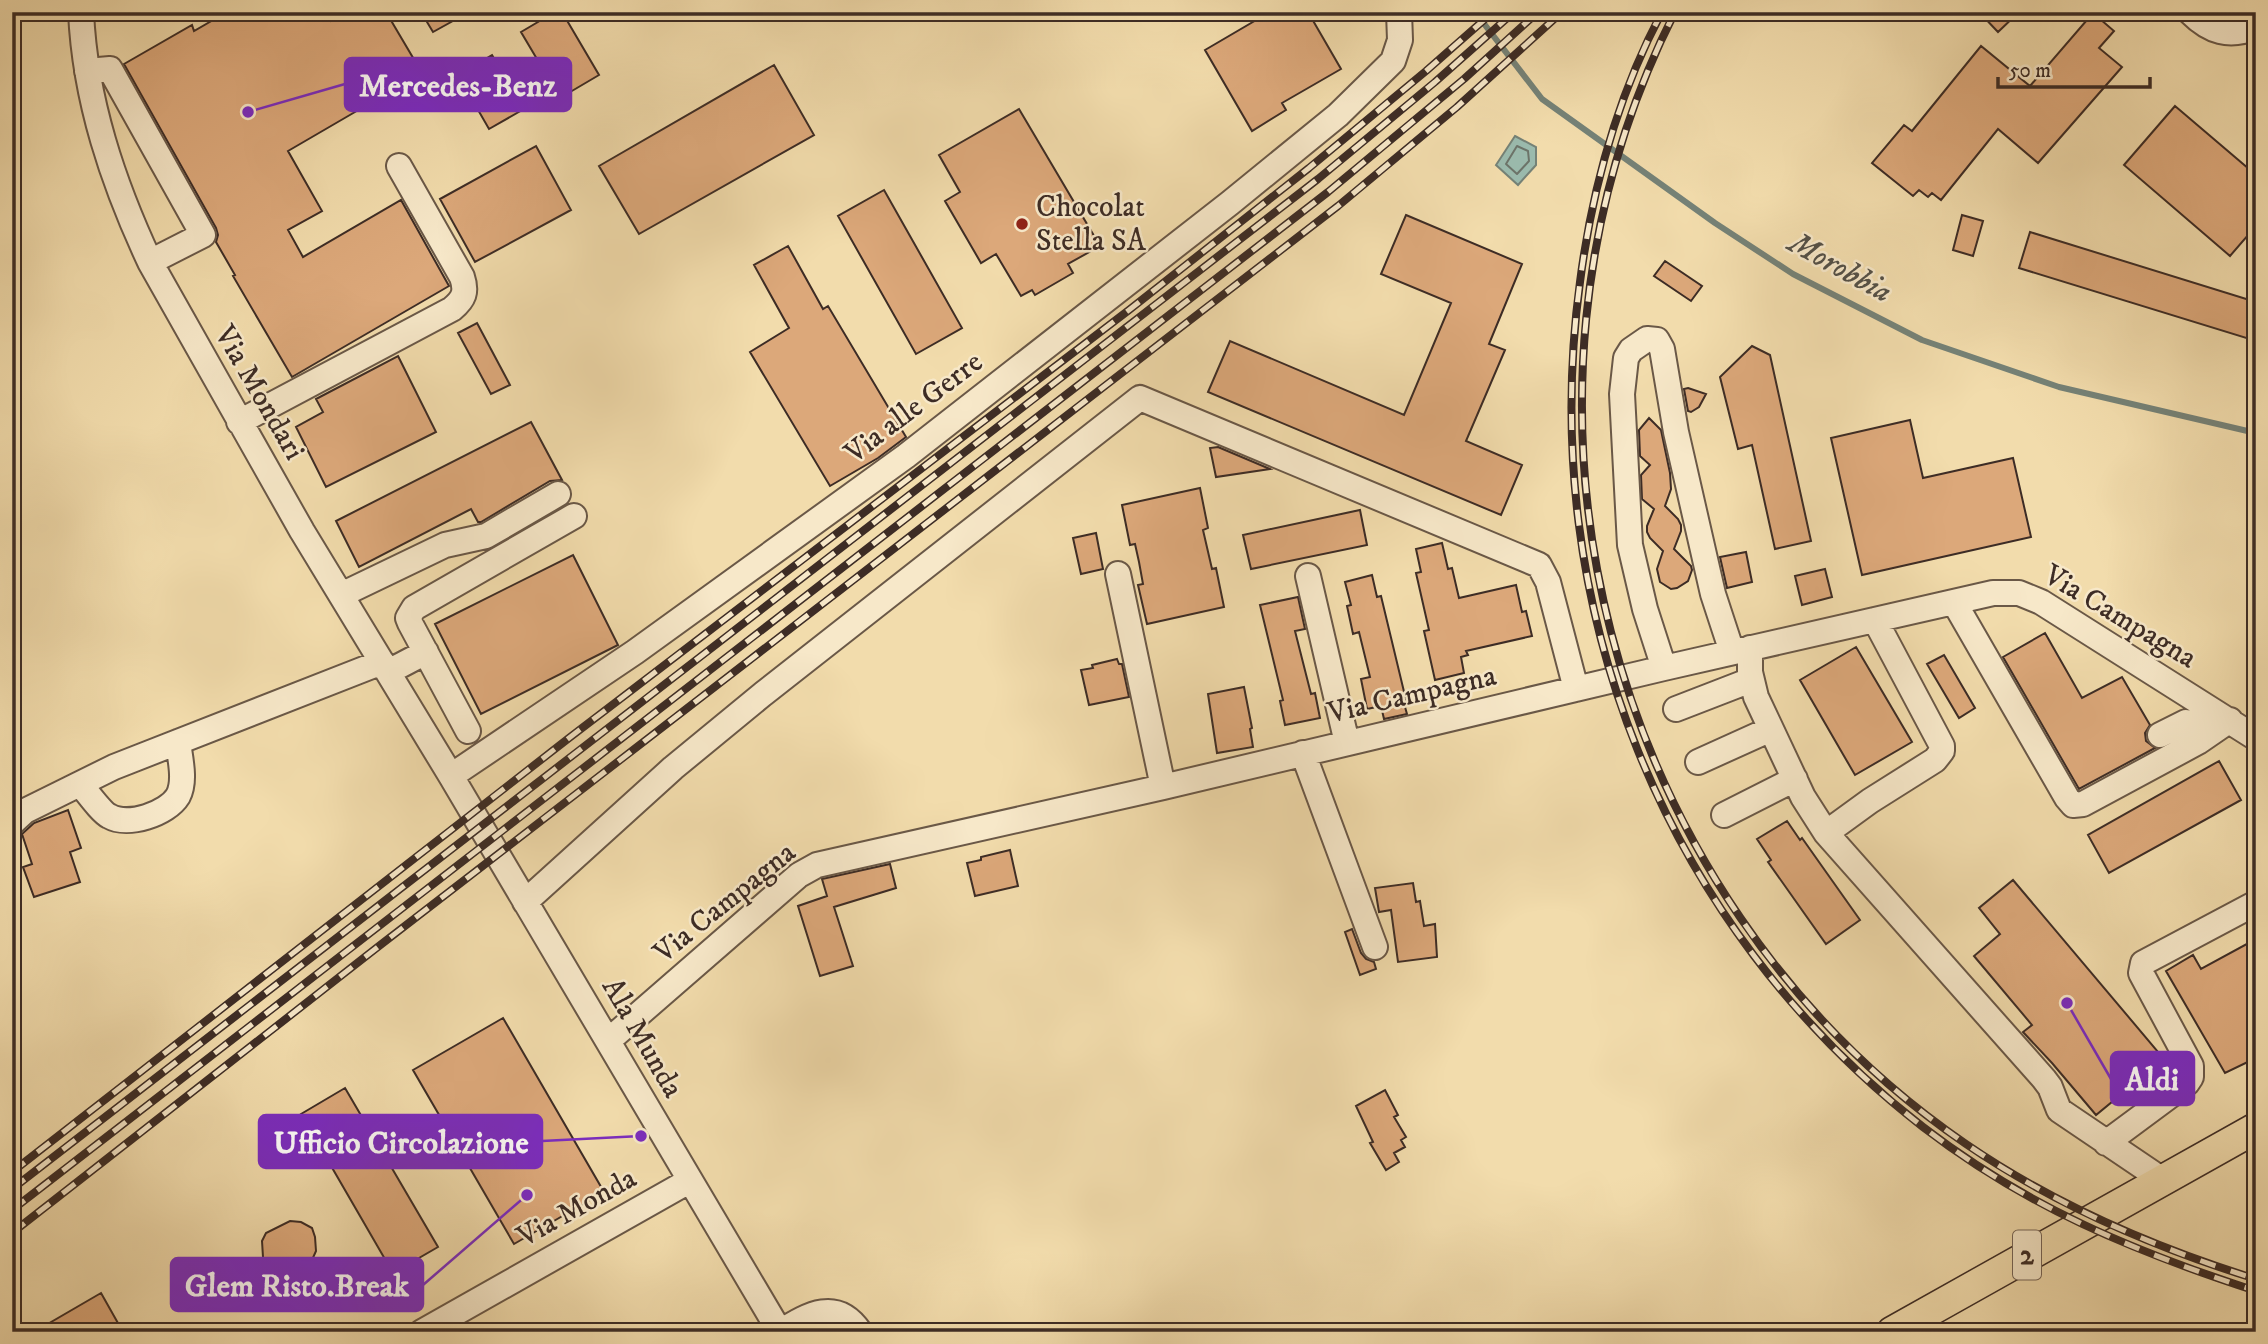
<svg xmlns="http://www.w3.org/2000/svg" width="2268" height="1344" viewBox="0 0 2268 1344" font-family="'IM FELL DW Pica',serif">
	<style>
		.water { fill: #9bbbae; stroke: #758277; stroke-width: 2 }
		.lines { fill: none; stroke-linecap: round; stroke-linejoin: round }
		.shore { stroke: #6c746a; stroke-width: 2 }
		.stream { stroke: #758277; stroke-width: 6 }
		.building { fill: #dca87a; stroke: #3d2c25; stroke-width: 2 }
		.minor-casing { stroke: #6a5847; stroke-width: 28 }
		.major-casing { stroke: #3d2c25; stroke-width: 33 }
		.minor { stroke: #f7e8c9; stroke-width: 24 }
		.major { stroke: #f2dcac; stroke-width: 30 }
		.rail-casing { stroke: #3d2c25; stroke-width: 8 }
		.rail { stroke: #f7e8c9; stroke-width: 5; stroke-dasharray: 16; stroke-linecap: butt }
		.poi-dot { fill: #8f2418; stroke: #f7e8c9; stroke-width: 2.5 }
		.labels { text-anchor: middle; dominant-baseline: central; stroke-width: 5; stroke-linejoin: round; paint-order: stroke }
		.shield { fill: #f7e8c9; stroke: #756456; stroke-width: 2 }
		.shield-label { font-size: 28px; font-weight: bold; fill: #3d2c25 }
		.poi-label { font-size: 30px; fill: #3d2c25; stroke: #f7e8c9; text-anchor: start }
		.street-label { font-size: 30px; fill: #3d2c25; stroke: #f7e8c9 }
		.water-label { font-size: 32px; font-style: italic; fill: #545047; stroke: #f7e8c9 }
		.leader { fill: none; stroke: #7b2cbf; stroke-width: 2.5 }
		.callout-dot { fill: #7b2cbf; stroke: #f7e8c9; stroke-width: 2.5 }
		.callout { fill: #7b2cbf; stroke: #7b2cbf; stroke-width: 2.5 }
		.callout-label { font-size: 32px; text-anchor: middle; font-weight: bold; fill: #fff }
	</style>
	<rect width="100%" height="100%" fill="#f2dcac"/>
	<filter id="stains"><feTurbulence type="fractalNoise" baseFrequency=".00286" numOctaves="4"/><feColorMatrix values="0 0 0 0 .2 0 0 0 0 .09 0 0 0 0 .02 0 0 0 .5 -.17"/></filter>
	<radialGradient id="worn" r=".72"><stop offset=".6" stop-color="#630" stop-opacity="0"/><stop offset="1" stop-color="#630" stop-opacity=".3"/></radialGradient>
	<path class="water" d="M1515,136L1536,147V165L1518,185L1496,165Z"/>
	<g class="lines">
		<path class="shore" d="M1517,146L1528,151L1529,161L1517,174L1506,164Z"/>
		<path class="stream" d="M1475,12L1542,99L1715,223L1793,274L1922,340L2059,387L2256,433"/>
	</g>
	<path class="building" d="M227,12H325L331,21L345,12H386L422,73L288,151L322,211L288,230L303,257L401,200L449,286L292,377L233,276L235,275L216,242L218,235L216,228L124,64L192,25L194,31Z
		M421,12H469L433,32Z
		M555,12H562L599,75L560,98L521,32Z
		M1270,12H1308L1341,69L1282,103L1286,110L1252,131L1205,50Z
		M1979,12H2019L1998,32Z
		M2093,13L2114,31L2099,48L2122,67L2038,163L1998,129L1941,200L1932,193L1928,197L1919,190L1913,196L1872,163L1904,125L1912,131L1981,46L2030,86Z
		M492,55L524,109L489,129L458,75Z
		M774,65L814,135L639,234L599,166Z
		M2175,106L2256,175V226L2230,256L2124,165Z
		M1019,109L1100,246L1068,264L1073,273L1035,295L1032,290L1021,296L996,254L981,263L945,201L960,192L939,155Z
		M536,146L571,210L475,262L440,199Z
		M884,190L962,328L916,354L838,216Z
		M1406,215L1522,264L1489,344L1505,350L1466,441L1522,465L1501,515L1208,392L1230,341L1404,415L1451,303L1381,274Z
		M1962,215L1983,221L1973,256L1953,250Z
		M2030,232L2256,302V341L2019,268Z
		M788,246L823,309L828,306L906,437L878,458L830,486L750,352L789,328L754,265Z
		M1665,261L1702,286L1691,301L1654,276Z
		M477,323L510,385L491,394L458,333Z
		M1752,346L1770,355L1811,541L1775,549L1752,445L1738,449L1720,377Z
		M398,356L436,432L326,487L296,427L323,412L316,399Z
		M1688,388L1706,394L1699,407L1691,412L1688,411L1684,389Z
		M1649,418L1661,430L1670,473L1671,489L1665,506L1678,519L1681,525V531L1674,549L1691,566L1692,570L1688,581L1677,588L1671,589L1660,582L1657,569L1663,551L1650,538L1647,532V526L1654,509L1642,499L1641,475L1650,465L1640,456L1639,430Z
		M1910,420L1923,478L2013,458L2031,537L1862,575L1831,438Z
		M531,422L562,480L550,481L481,522H478L471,509L359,567L336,521Z
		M1218,447L1270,469L1216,477L1210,448Z
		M1200,488L1208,528L1203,530L1212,569L1216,568L1224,607L1147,624L1138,585L1143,584L1139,562L1135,544L1130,545L1122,505Z
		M1360,510L1367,545L1251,569L1243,535Z
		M1096,533L1103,569L1081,574L1073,538Z
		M1442,543L1448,569L1452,568L1459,598L1516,585L1522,612L1526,611L1532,636L1466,651L1468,655L1461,657L1464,673L1435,680L1424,631L1429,630L1416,573L1421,572L1416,549Z
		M1746,552L1752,582L1727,588L1720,557Z
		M573,555L618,645L481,714L435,624Z
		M1825,569L1832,597L1802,605L1795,576Z
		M1372,575L1377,597L1381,596L1406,700H1403L1407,714L1384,719L1381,706L1367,709L1361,679L1370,677L1359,632L1353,634L1347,606L1351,605L1345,582Z
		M1298,597L1305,629L1295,631L1311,694L1315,693L1320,718L1285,725L1280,701L1283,700L1260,605Z
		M2045,633L2082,698L2122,677L2150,725L2145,733L2146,741L2155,748L2079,789L2003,657Z
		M1856,647L1912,742L1855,775L1800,680Z
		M1944,655L1975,708L1959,718L1927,664Z
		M1117,659L1119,664H1122L1129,697L1089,705L1081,670L1093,668L1092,665Z
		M1244,687L1252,728L1250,729L1253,747L1217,753L1208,694Z
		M2219,761L2241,800L2109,873L2088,835Z
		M68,810L81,848L70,852L80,882L34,897L23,867L32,864L22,834L34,823Z
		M1787,821L1800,840L1802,838L1860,920L1826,944L1768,862L1771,860L1757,839Z
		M1010,850L1018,886L975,896L967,863L981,860V857Z
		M890,864L896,888L834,907L853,966L820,976L798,906L827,896L822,879Z
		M2013,880L2164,1059L2096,1115L2052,1063L2023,1032L2032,1025L1974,956L2000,934L1979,908Z
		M1413,883L1416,902L1420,901L1424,926L1435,924L1437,957L1398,962L1391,910L1379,912L1375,888Z
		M1352,929L1361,953L1366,959L1374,962L1376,969L1360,975L1345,932Z
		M2256,939V1058L2225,1073L2166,971L2193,955L2201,969Z
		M503,1018L604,1192L514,1244L413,1070Z
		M345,1088L438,1247L393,1273L301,1114Z
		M1385,1090L1398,1115L1394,1117L1406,1137L1401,1140L1405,1147L1394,1153L1399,1162L1386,1170L1370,1143L1373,1142L1356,1106Z
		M290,1221L301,1222L312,1228L315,1237L316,1251L312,1260L288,1274L279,1273L267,1267L263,1257L262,1241L266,1233Z
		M101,1293L123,1332H34Z"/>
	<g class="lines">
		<defs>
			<path id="minor" d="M81,12C85,100 113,183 150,262L302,531L451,776L780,1332
				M2190,12C2210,32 2229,38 2256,27
				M87,71L110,69L203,235L150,262
				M239,422L452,309C464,299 467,292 462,277L399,166
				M1118,574L1163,787
				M1308,576L1347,743
				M341,595L445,545L486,536L558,494
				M1954,602L2067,798L2073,805L2083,804L2198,742L2230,720
				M1750,648V672L1756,697L1803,797L1826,833L2044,1079L2050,1087L2059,1110L2164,1181
				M1664,668L1645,609L1630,545L1622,394L1626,358L1631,350L1647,339L1657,340L1662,349L1676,432L1713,594L1732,652
				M388,672L426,652
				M1676,709L1751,680
				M468,731L410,623L408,618L414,608L574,516
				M2160,735L2186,722L2213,731
				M1303,753L1375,947
				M1698,762L1771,729
				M451,776L635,652L906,456L1230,203L1338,115L1393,61L1400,40L1399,12
				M80,784C87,792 101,812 109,816C128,827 167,814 178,796C186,781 180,758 178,742
				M1724,815L1795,779
				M12,823L25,811L114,767L382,662
				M1826,833L1870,801L1935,760L1942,751V746L1875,620
				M525,902L673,768L763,694L1140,398L1539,565L1548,582L1576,689
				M608,1041L799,875L817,865L1163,787L1664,668L1993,593H2019L2041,602L2256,738
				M2106,1143L2187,1083L2191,1077V1066L2141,973L2143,963L2256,903
				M422,1332L689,1181
				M780,1332C808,1315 836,1297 860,1332"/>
			<path id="major" d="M1892,1332L2256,1128"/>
		</defs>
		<use href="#minor" class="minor-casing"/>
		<use href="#major" class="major-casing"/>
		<use href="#minor" class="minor"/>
		<use href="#major" class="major"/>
		<defs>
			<path id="rail" d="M1662,12C1618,95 1592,189 1580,282C1536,606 1664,926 1923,1127C2027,1207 2133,1251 2256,1291
				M1675,12C1477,402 1605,897 1966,1144C2055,1205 2153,1247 2256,1279
				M12,1172L569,738L1129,310L1309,168L1426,71L1493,12
				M12,1189L1318,179L1435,82L1514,12
				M12,1210L1328,192L1464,79L1538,12
				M12,1233L379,946L1338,206L1457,107L1562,12"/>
		</defs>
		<use href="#rail" class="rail-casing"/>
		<use href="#rail" class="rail"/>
	</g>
	<circle class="poi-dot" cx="1022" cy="224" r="7"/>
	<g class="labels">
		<rect class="shield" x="2013" y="1230.5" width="28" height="49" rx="5"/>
		<g class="shield-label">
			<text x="2027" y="1255">2</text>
		</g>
		<g class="poi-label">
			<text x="1036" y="207">Chocolat<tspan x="1036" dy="34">Stella SA</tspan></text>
		</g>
		<g class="street-label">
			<text transform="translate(259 393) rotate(60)">Via Mondari</text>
			<text transform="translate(914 408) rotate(-37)">Via alle Gerre</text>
			<text transform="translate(2120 617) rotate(31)">Via Campagna</text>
			<text transform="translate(1412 695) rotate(-13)">Via Campagna</text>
			<text transform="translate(725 903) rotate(-39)">Via Campagna</text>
			<text transform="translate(642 1038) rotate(60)">Ala Munda</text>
			<text transform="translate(577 1208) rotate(-29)">Via Monda</text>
		</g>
		<g class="water-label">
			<text transform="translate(1840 268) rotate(29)">Morobbia</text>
		</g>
	</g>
	<path class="leader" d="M248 112L345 84M2067 1003L2111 1079M641 1136L542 1141M527 1195L423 1285"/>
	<g class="callout-dot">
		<circle cx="248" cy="112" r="7"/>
		<circle cx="2067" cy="1003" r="7"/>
		<circle cx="641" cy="1136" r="7"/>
		<circle cx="527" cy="1195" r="7"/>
	</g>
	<g class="callout">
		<rect x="345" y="58" width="226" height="53" rx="7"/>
		<rect x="2111" y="1052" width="83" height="53" rx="7"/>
		<rect x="259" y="1115" width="283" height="53" rx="7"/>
		<rect x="171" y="1258" width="252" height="53" rx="7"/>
	</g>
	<g class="callout-label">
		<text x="458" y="96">Mercedes-Benz</text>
		<text x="2152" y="1090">Aldi</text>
		<text x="401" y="1153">Ufficio Circolazione</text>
		<text x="297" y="1296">Glem Risto.Break</text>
	</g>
	<rect width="2268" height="1344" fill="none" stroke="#f2dcac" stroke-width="42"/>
	<rect x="14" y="14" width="2240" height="1316" fill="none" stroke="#3d2c25" stroke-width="3.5"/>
	<rect x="21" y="21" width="2226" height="1302" fill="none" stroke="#3d2c25" stroke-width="2"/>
	<path d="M1998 77v10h152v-10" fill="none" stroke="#3d2c25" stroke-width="3.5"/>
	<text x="2009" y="77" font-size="21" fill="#3d2c25" stroke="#f7e8c9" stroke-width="5" paint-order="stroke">50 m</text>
	<rect width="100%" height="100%" filter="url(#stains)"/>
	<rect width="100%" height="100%" fill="url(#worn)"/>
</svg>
